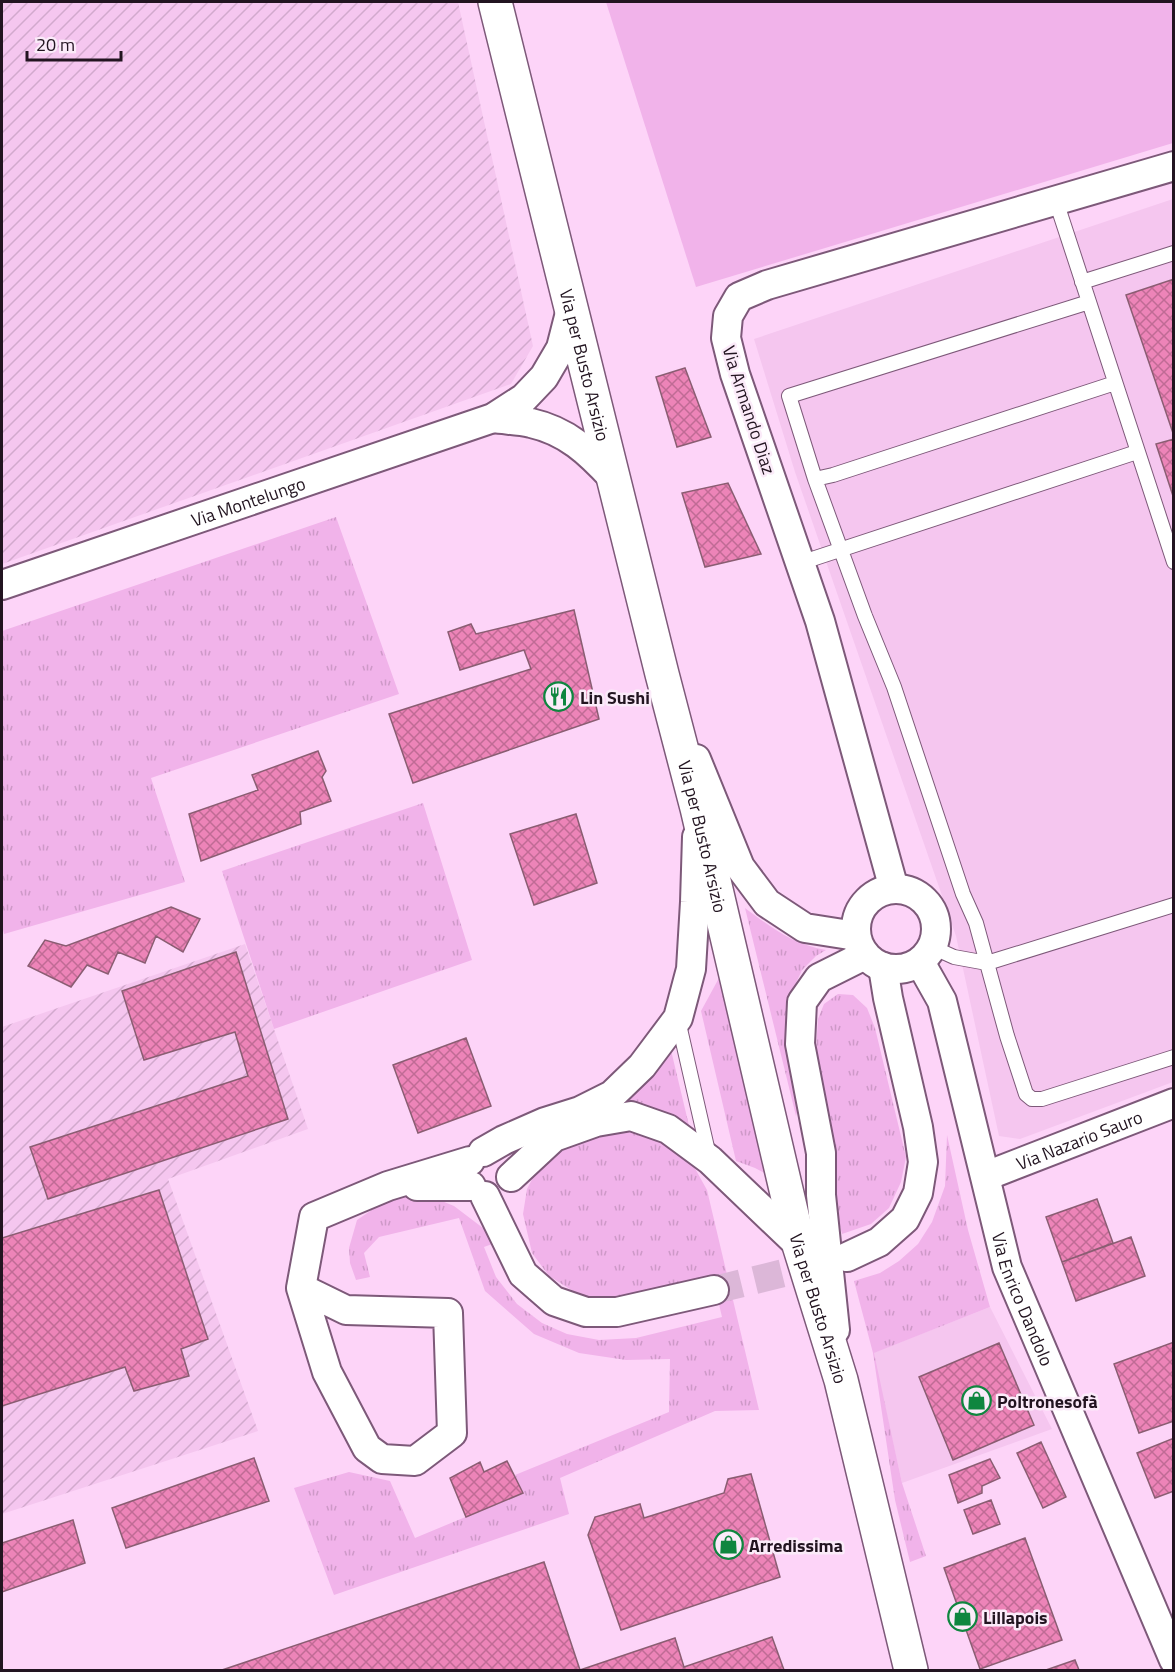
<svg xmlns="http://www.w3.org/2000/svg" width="1175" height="1672" viewBox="0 0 1175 1672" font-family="'Titillium Web',sans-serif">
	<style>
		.built { fill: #f5c6ef }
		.industrial { fill: url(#industrial-furrows) }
		.grass { fill: url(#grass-tufts) }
		.pitch { fill: #f1b3ea }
		.building { fill: url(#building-cross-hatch); stroke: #8a5d72; stroke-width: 1.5 }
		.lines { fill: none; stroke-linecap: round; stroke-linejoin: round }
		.street-tunnel { stroke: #dcb7d8; stroke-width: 28; stroke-dasharray: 28 14; stroke-linecap: butt }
		.lane-casing { stroke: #7d5979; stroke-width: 16 }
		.street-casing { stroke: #7d5979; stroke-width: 32 }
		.secondary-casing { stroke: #7d5979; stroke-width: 36 }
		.lane { stroke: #fff; stroke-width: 14 }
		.street { stroke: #fff; stroke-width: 28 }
		.secondary { stroke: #fff; stroke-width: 33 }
		.labels { text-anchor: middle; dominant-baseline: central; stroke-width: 5; stroke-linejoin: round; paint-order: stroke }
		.street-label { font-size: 18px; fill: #221420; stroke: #fbebf9 }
		.poi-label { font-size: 18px; font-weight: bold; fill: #221420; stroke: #fbebf9; text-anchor: start }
	</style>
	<defs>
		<pattern id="industrial-furrows" width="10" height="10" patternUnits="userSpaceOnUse" patternTransform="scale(1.5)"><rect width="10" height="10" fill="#f5c6ef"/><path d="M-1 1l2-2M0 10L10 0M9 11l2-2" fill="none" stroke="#d2a9cd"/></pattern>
		<pattern id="grass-tufts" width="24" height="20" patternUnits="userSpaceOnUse" patternTransform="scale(1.5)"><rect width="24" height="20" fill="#f1b3ea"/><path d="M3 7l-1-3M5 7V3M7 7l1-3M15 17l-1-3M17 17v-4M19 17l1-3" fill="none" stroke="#ce99c8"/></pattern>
		<pattern id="building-cross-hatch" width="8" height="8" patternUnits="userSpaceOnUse" patternTransform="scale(1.5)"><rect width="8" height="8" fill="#ed84b8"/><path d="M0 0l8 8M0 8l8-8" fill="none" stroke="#c06b95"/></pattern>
	</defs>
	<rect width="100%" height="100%" fill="#fdd4f8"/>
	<path class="built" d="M1173,199V1082L1020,1139L999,1136L956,936L795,472L754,339Z
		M990,1307L1052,1429L902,1483L873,1353Z"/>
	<path class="industrial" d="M2,2H458L533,346L511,384L2,564Z
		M245,944L308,1129L168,1179L258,1431L2,1514V1027Z"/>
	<path class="grass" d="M336,517L399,694L151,778L185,882L4,934L2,926V631Z
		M423,803L472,960L274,1029L222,871Z
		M745,908C772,928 792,944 826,950L816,956L802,970L791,994L801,1100L796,1116Z
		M719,978L768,1175L755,1168L736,1161L701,1011Z
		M838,994L853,995L867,1008L875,1028L906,1157L901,1182L889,1208L871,1224L842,1234L834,1203L830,1130L816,1050L818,1019L824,1004Z
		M670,1046L691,1134L616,1104Z
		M616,1130L658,1137L692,1163L707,1190L759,1410L715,1411L560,1478L569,1514L334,1595L294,1488L349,1472L390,1481L415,1538L523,1493L515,1475L669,1412L670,1359L626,1360L579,1353L534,1334L485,1291L459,1218L379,1237L364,1253L370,1277L356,1280L350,1263L349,1248L357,1220L382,1203L406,1196L437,1199L454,1206L483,1228L495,1243L484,1247L496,1277L517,1304L542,1323L567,1334L599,1340L636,1338L722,1317L713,1279L613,1301L581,1296L549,1276L532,1253L523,1214L527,1189L540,1164L558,1145Z
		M947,1135L968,1230L990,1307L874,1353L902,1483L926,1556L910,1562L895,1500L873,1353L854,1281L880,1273L899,1261L918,1244L932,1222L945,1186Z"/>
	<path class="pitch" d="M606,2H1173V143L696,287Z"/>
	<path class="building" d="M1174,279V436L1126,295Z
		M685,368L711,437L677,447L656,377Z
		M1174,439V499L1156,444Z
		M728,483L761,554L705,567L682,493Z
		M574,610L599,719L413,783L389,714L531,669L524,650L460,670L448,632L471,624L476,634Z
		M318,751L326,771L322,777L331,801L300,812L301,824L201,861L189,814L258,790L252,775Z
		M576,814L597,883L534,905L510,834Z
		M171,907L200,919L183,952L156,936L145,963L118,952L108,974L87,965L71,987L28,966L45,940L66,946Z
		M236,952L288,1119L48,1199L30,1147L248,1076L235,1032L144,1060L122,991Z
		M466,1038L491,1106L418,1133L393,1065Z
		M159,1190L208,1339L181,1349L189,1376L134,1391L125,1367L2,1406V1238Z
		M1097,1199L1113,1243L1062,1262L1046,1217Z
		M1131,1237L1145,1276L1076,1301L1062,1262Z
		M1174,1342V1421L1139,1433L1114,1364Z
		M999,1343L1034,1425L953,1460L919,1377Z
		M1174,1438V1491L1155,1498L1137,1453Z
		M1041,1442L1066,1497L1043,1508L1017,1453Z
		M254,1458L269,1501L126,1548L112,1508Z
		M990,1459L1000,1478L982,1486V1493L958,1503L949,1475Z
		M507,1461L523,1493L466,1517L450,1478L480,1462L484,1472Z
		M751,1474L780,1577L621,1630L588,1535L595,1517L640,1504L644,1518L724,1493L728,1479Z
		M991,1500L1000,1524L973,1534L964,1510Z
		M73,1520L85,1563L2,1592V1543Z
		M1025,1538L1062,1640L980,1669L944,1568Z
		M544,1562L580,1670L675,1638L684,1667L772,1637L784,1670H222Z
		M1075,1660L1079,1670H1046Z"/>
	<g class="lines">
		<path class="street-tunnel" d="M714,1290L829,1262"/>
		<defs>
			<path id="lane" d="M1056,201L1174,562
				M1082,282L1174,253
				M1115,383L833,475L815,479L865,616L894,687L963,894L976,923L1007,1036L1026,1094L1032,1099H1042L1174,1057
				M815,479L789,396L1089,302
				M800,563L1137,452
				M932,947L954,957L987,963L1174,905
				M678,1020L709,1156"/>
			<g id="street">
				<path d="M493,418C506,420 519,420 531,423C567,431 589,452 613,478"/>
				<path id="s1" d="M2,585L493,418L524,398L544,377L561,348L571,309"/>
				<path d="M696,759L740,867L767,903L805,928L856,936"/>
				<circle cx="896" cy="929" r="40"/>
				<path d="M894,889L820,621L735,374L726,338L728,316L739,297L767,285L1174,166"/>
				<path id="s2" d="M920,962L942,1001L1007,1267L1174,1660"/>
				<path d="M483,1152L504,1140L545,1122L580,1111L612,1095L642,1066L678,1018L691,969L695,902L697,837"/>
				<path id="s3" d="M986,1176L1174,1103"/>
				<path d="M511,1177L554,1137L596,1122L631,1116L668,1129L710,1160L799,1245"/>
				<path d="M417,1186H471"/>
				<path d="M485,1196L523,1274L554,1301L586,1312H617L714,1290"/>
				<path d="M847,1257L879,1242L905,1219L918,1193L923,1162L918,1127L888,998L883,967"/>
				<path d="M301,1288L346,1310L448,1313L452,1433L415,1461L382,1459L367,1448L327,1372L301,1288L314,1217L388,1186L470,1161"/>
				<path d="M835,1330L821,1195V1153L800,1044L802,1002L819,978L865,955"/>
			</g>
			<g id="secondary">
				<path id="s4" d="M495,2L662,674L697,808L799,1245L841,1380L911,1670"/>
			</g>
		</defs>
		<use href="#lane" class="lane-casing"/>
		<use href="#street" class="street-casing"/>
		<use href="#secondary" class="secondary-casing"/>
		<use href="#lane" class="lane"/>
		<use href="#street" class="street"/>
		<use href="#secondary" class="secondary"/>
	</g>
	<defs>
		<symbol id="restaurant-ring" viewBox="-11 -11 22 22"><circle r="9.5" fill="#fbebf9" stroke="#0f863f" stroke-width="1.5"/><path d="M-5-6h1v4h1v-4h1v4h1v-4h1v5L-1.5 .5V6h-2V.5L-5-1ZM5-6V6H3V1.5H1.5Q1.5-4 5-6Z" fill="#0f863f"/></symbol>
		<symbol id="shop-ring" viewBox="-11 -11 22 22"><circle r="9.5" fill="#fbebf9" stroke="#0f863f" stroke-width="1.5"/><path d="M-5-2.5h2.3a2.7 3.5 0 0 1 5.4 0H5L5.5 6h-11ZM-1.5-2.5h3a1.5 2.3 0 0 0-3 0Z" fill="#0f863f"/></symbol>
	</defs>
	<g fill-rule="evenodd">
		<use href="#restaurant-ring" x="542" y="680" width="33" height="33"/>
		<use href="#shop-ring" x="960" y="1384" width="33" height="33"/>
		<use href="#shop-ring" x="712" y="1528" width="33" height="33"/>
		<use href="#shop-ring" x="946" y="1600" width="33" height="33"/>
	</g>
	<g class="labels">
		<g class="street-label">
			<text stroke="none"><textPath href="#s4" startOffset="374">Via per Busto Arsizio</textPath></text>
			<text transform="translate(749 410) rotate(72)">Via Armando Diaz</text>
			<text stroke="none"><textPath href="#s1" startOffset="260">Via Montelungo</textPath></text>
			<text stroke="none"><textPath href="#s4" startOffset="860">Via per Busto Arsizio</textPath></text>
			<text stroke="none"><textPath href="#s3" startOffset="100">Via Nazario Sauro</textPath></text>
			<text stroke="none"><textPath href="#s2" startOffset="354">Via Enrico Dandolo</textPath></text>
			<text stroke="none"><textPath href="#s4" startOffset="1346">Via per Busto Arsizio</textPath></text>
		</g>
		<g class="poi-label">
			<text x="580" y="697">Lin Sushi</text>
			<text x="997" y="1401">Poltronesofà</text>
			<text x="749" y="1545">Arredissima</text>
			<text x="983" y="1617">Lillapois</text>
		</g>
	</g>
	<rect width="1175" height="1672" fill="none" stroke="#221420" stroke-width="6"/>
	<path d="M27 51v9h94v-9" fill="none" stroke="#221420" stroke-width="3"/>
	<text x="36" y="51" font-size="18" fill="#221420" stroke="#fbebf9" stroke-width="4.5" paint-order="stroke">20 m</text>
</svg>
